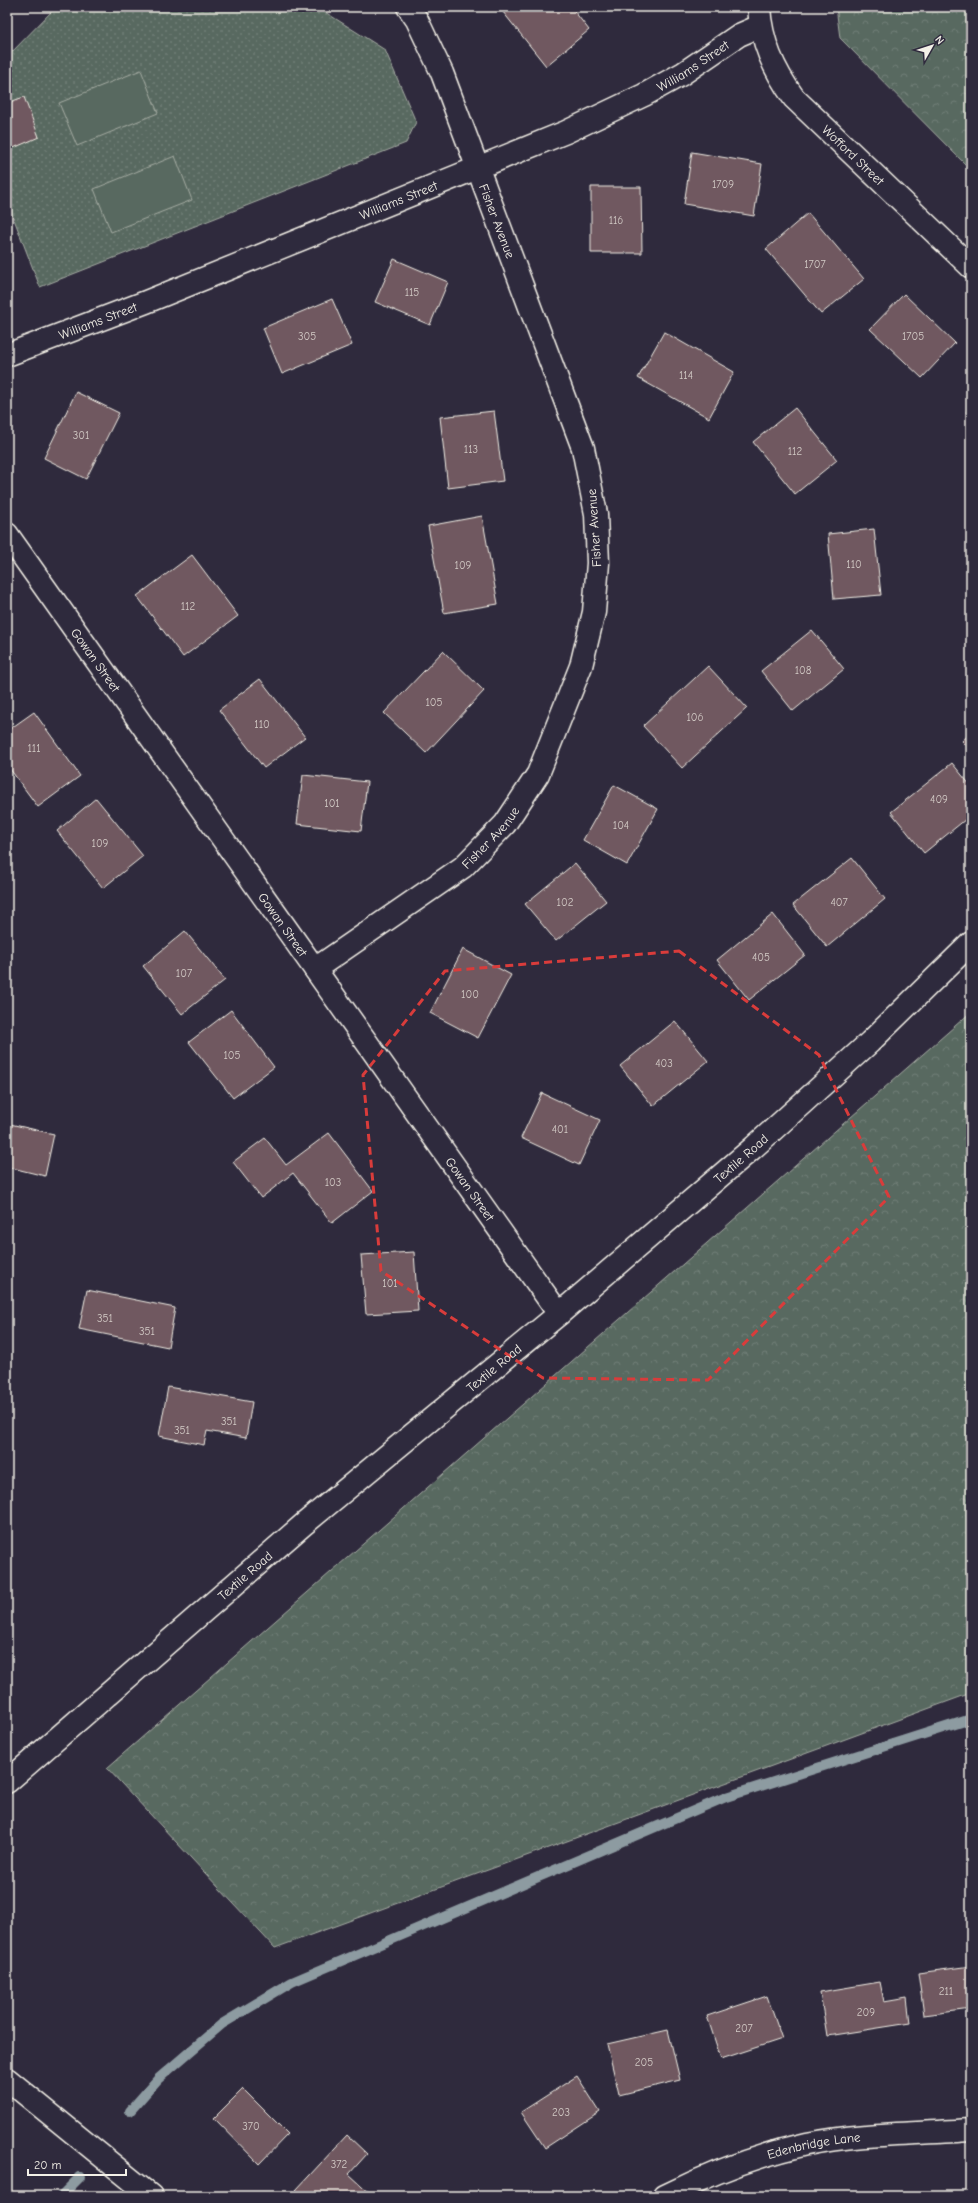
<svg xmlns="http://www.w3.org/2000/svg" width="978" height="2203" viewBox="0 0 978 2203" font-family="'Comic Neue',sans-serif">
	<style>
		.grass { fill: url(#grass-dots); stroke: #a6ada4 }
		.forest { fill: url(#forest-crowns); stroke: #a6ada4 }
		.pitch { fill: #596960; stroke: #a6ada4 }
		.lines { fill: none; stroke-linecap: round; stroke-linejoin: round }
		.stream { stroke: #8d9ba1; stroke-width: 10 }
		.building { fill: #705960; stroke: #f4f1e8 }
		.street-casing { stroke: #f4f1e8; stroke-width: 25 }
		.secondary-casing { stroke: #f4f1e8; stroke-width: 25 }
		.street { stroke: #2f2a3d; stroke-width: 22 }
		.secondary { stroke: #2f2a3d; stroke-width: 22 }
		.marked { fill: none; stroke: #d93c3b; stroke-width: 3; stroke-dasharray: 8 5; stroke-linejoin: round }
		.labels { text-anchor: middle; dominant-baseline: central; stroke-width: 3; stroke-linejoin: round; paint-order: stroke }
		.number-label { font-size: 11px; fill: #d3cbc6 }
		.street-label { font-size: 13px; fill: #f4f1e8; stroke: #2f2a3d }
	</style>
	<defs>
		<pattern id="grass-dots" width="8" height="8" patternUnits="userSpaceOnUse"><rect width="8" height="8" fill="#596960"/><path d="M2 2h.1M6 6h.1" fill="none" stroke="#717f77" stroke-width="1.8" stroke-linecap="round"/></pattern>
		<pattern id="forest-crowns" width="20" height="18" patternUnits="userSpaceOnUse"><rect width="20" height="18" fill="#596960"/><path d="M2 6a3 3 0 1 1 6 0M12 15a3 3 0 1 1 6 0" fill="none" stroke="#717f77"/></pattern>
	</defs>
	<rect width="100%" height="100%" fill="#2f2a3d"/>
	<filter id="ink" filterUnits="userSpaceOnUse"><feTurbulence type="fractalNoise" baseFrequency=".025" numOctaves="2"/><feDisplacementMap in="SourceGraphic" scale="8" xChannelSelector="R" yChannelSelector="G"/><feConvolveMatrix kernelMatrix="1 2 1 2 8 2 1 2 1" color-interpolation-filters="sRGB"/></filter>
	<g filter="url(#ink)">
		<path class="grass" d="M56,7H317L385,50L416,122L406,143L40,287L7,201V57Z"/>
		<path class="forest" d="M836,7H971V170L840,38Z
			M971,1012V1693L275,1948L107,1768Z"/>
		<path class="pitch" d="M141,70L158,113L77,146L59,103Z
			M175,156L192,200L111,232L94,189Z"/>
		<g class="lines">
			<path class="stream" d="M130,2111L158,2079L222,2024L292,1982L726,1797L971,1719
				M61,2196L80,2177"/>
		</g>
		<path class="building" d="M499,7H571L589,30L546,66Z
			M24,97L39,137L11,149L7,140V103Z
			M692,152L762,164L754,216L684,204Z
			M591,187H641L642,253H591Z
			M808,213L864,279L821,314L766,249Z
			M394,259L448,282L430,325L375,302Z
			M904,294L955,343L922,378L870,329Z
			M332,299L352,345L282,374L263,328Z
			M664,332L734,372L709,418L638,378Z
			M76,392L119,413L86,479L44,458Z
			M971,407V417L966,412Z
			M795,408L837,460L795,494L753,442Z
			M494,411L503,481L448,488L440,417Z
			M482,516L498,604L444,613L428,526Z
			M874,529L881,595L834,599L828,534Z
			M192,555L238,616L183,657L137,596Z
			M812,630L844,669L793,711L761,671Z
			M443,651L484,691L426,753L384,713Z
			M708,666L747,708L682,768L643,726Z
			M260,679L305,737L264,768L219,710Z
			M34,712L80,776L38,807L7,765V731Z
			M971,733V750L962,741Z
			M952,763L971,786V815L924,853L891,812Z
			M303,775L367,782L361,831L297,824Z
			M614,785L658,809L627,865L583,840Z
			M96,798L143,856L103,888L57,831Z
			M852,858L885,899L827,947L793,905Z
			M575,863L606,901L556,941L525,904Z
			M773,914L805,955L749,1000L717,960Z
			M185,931L225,980L182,1014L143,966Z
			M463,949L511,975L478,1038L430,1013Z
			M231,1010L274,1067L233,1098L189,1042Z
			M675,1021L708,1061L653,1106L620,1066Z
			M542,1093L600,1120L579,1165L521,1138Z
			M10,1124L54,1134L45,1176L8,1167L7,1172V1136Z
			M329,1133L373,1191L332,1223L293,1173L261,1198L233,1162L265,1138L286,1165Z
			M414,1252L418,1311L366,1314L361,1255Z
			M87,1290L175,1308L168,1347L79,1329Z
			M168,1387L252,1402L246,1438L207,1431L204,1445L159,1436Z
			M971,1966V2009L924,2015L918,1973Z
			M880,1982L884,2002L907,1998L910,2023L827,2036L820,1992Z
			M767,1996L782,2039L721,2059L707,2016Z
			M668,2030L680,2080L619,2095L607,2044Z
			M577,2076L600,2112L545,2148L521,2112Z
			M243,2089L288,2134L259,2164L214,2118Z
			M347,2135L367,2154L349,2174L373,2196H303L296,2190Z"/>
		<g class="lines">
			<defs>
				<g id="street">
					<path id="s1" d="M759,7C761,42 774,70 794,98L971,267"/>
					<path id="s2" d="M7,355L146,302L566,132L644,95L682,74L739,35L760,26"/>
					<path id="s3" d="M7,534L559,1314"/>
					<path id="s4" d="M315,969L463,867L505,824L538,774L581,666L594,612L598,563L596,514L583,448L442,73L417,20L408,7"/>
					<path id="s5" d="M665,2196C711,2173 757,2155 807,2144C860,2133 917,2134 971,2130"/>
				</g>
				<g id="secondary">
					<path id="s6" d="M7,1782L304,1524L559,1314L754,1147L870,1042L971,943"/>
					<path d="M7,2079L151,2196"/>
				</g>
			</defs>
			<use href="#street" class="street-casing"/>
			<use href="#secondary" class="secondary-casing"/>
			<use href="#street" class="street"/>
			<use href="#secondary" class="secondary"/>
		</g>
	</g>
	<path class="marked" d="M679,951L819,1055L889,1197L708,1380L543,1378L381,1271L363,1075L445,971Z"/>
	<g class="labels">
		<g class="number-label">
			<text x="723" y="184">1709</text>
			<text x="616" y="220">116</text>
			<text x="815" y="264">1707</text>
			<text x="412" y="292">115</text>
			<text x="307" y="336">305</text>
			<text x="913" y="336">1705</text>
			<text x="686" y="375">114</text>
			<text x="81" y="435">301</text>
			<text x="471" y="449">113</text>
			<text x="795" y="451">112</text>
			<text x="854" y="564">110</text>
			<text x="463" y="565">109</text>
			<text x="188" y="606">112</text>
			<text x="803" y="670">108</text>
			<text x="434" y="702">105</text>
			<text x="695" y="717">106</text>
			<text x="262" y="724">110</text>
			<text x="34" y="748">111</text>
			<text x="939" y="799">409</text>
			<text x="332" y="803">101</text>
			<text x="621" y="825">104</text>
			<text x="100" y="843">109</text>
			<text x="565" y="902">102</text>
			<text x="839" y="902">407</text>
			<text x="761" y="957">405</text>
			<text x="184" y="973">107</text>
			<text x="470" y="994">100</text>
			<text x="232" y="1055">105</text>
			<text x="664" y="1063">403</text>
			<text x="560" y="1129">401</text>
			<text x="333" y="1182">103</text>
			<text x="390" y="1283">101</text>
			<text x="105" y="1318">351</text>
			<text x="147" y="1331">351</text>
			<text x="229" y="1421">351</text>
			<text x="182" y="1430">351</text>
			<text x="946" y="1991">211</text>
			<text x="866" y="2012">209</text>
			<text x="744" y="2028">207</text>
			<text x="644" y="2062">205</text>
			<text x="561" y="2112">203</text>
			<text x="251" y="2126">370</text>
			<text x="339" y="2164">372</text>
		</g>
		<g class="street-label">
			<text stroke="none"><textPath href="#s2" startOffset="745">Williams Street</textPath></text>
			<text stroke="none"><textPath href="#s1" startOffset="181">Wofford Street</textPath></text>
			<text stroke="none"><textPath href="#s2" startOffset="421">Williams Street</textPath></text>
			<text transform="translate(497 221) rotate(69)">Fisher Avenue</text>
			<text stroke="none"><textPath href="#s2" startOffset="97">Williams Street</textPath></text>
			<text transform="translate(594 528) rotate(-94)">Fisher Avenue</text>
			<text stroke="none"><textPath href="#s3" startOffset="154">Gowan Street</textPath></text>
			<text stroke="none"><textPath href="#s4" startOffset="220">Fisher Avenue</textPath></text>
			<text stroke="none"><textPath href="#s3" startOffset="478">Gowan Street</textPath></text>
			<text stroke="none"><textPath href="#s6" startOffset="963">Textile Road</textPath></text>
			<text stroke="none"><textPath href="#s3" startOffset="802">Gowan Street</textPath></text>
			<text stroke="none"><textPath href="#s6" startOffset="639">Textile Road</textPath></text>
			<text stroke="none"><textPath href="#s6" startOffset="315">Textile Road</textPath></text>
			<text stroke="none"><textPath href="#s5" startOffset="158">Edenbridge Lane</textPath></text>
		</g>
	</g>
	<rect width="978" height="2203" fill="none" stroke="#2f2a3d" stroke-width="24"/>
	<rect x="12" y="12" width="954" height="2179" fill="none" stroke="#f4f1e8" stroke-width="1.5" filter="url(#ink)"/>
	<g transform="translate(932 46) rotate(51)" stroke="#2f2a3d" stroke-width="3" paint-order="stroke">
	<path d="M0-3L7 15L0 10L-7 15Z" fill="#f4f1e8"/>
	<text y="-6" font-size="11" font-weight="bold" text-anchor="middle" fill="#f4f1e8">N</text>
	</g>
	<path d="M28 2169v6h98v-6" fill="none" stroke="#f4f1e8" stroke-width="2"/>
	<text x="34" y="2169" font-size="12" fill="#f4f1e8" stroke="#2f2a3d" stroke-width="3" paint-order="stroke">20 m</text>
</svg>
